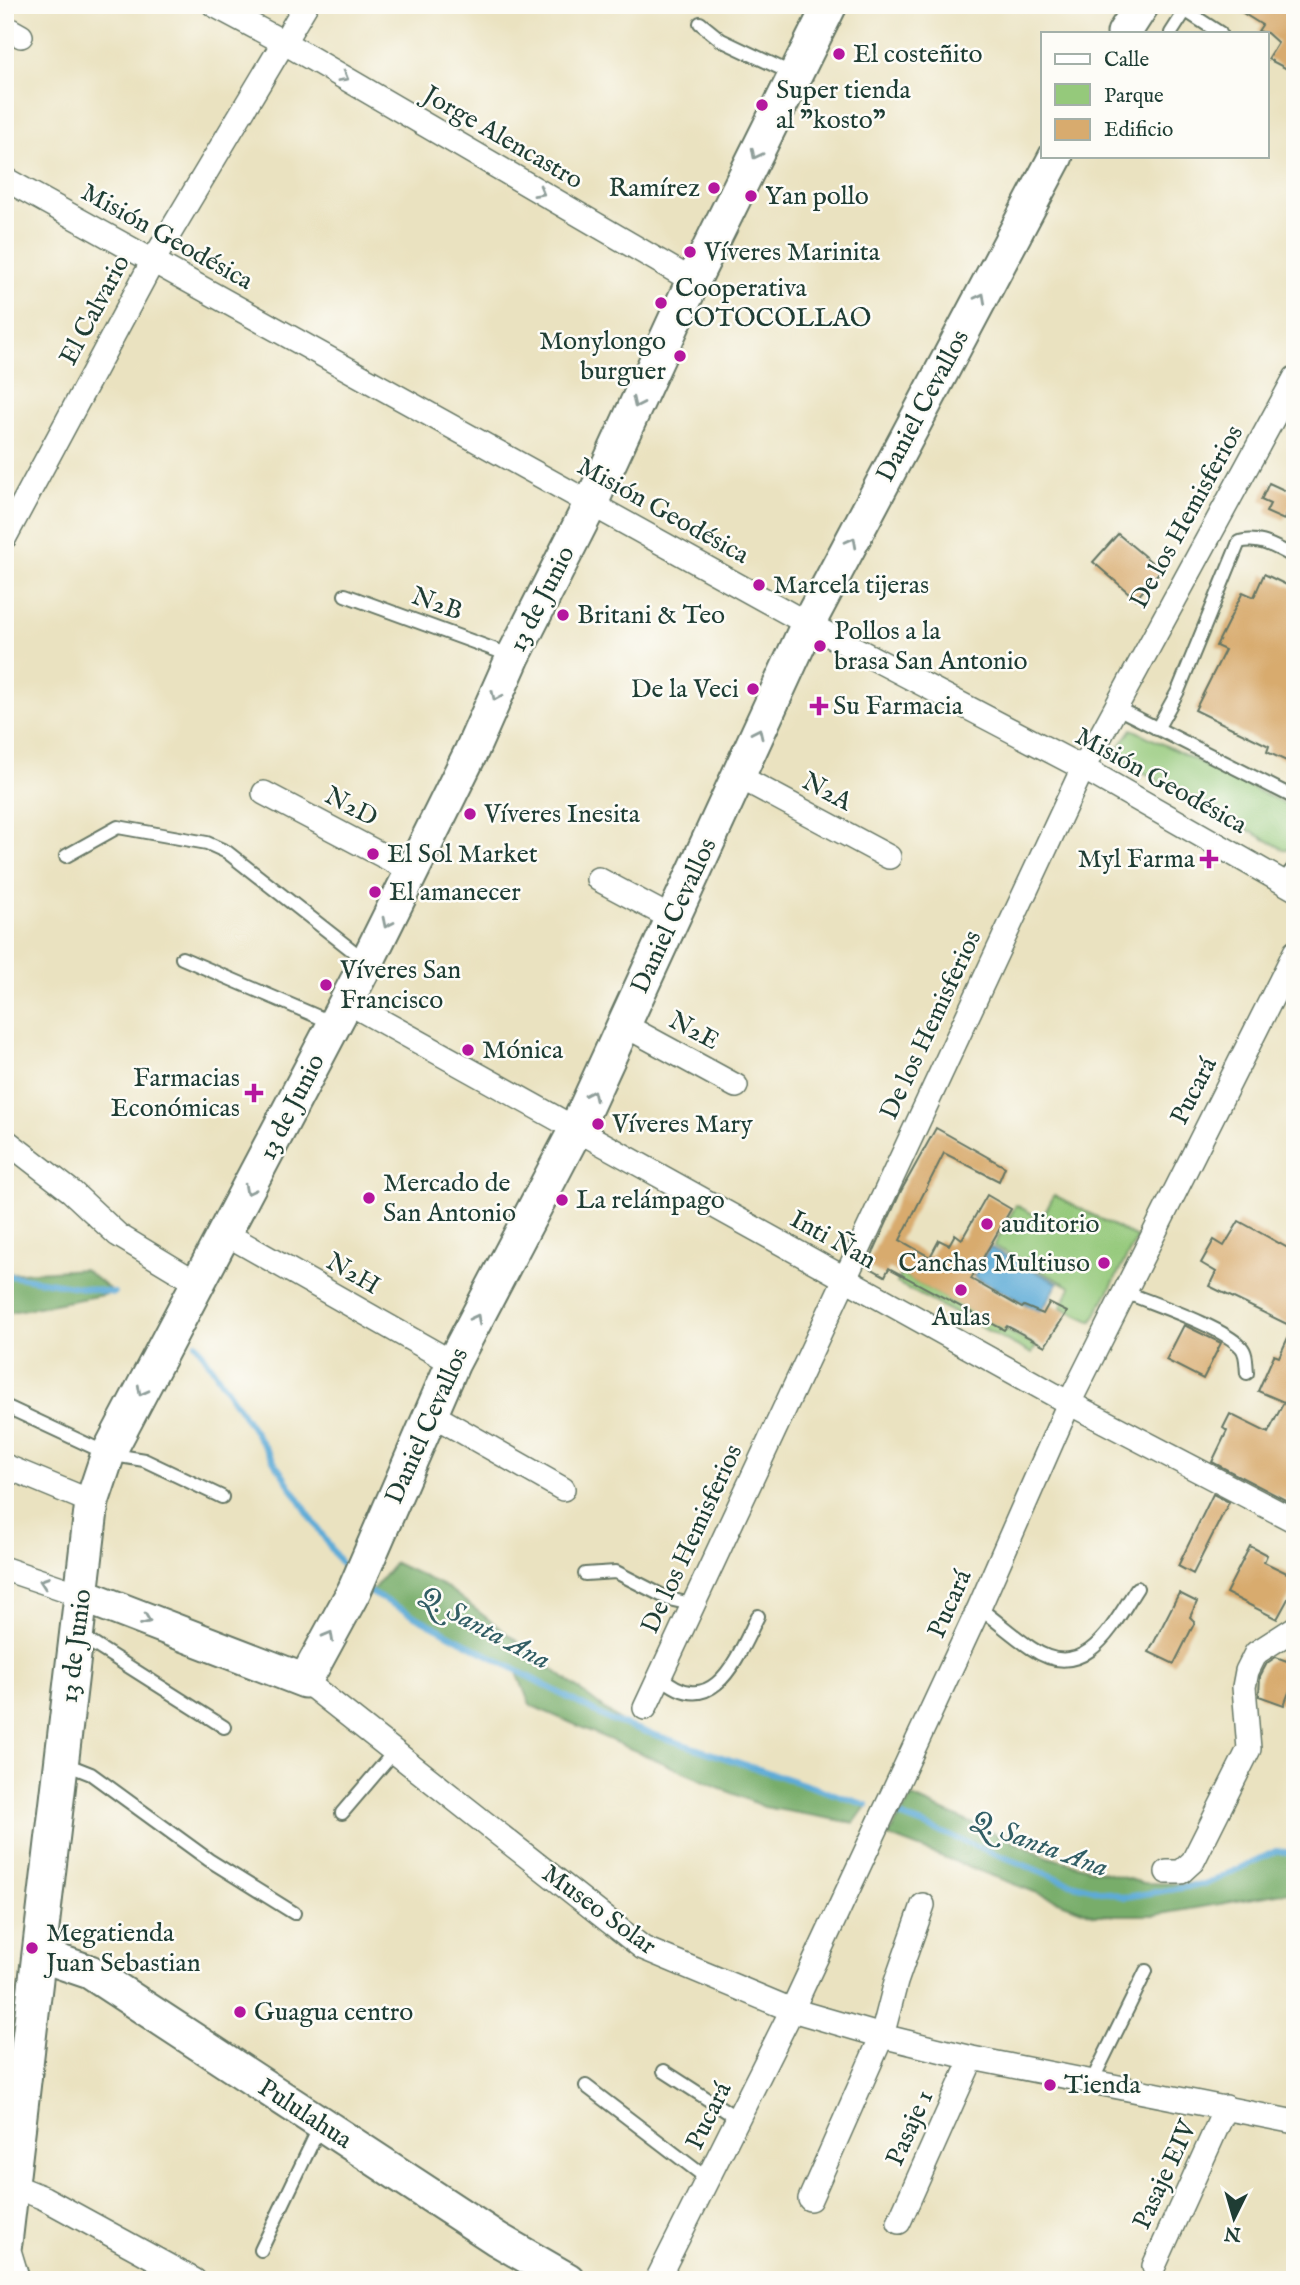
<svg xmlns="http://www.w3.org/2000/svg" width="1300" height="2285" viewBox="0 0 1300 2285" font-family="'IM FELL English',serif">
	<style>
		.green { fill: #95c97b; stroke: #5a8358; stroke-width: 2 }
		.forest { fill: #78ad6b; stroke: #4c7550; stroke-width: 2 }
		.water { fill: #5dabd7; stroke: #3e7486; stroke-width: 2 }
		.lines { fill: none; stroke-linecap: round; stroke-linejoin: round }
		.stream { stroke: #5dabd7; stroke-width: 6 }
		.building { fill: #d8ab6e }
		.lane-casing { stroke: #667765; stroke-width: 16 }
		.street-casing { stroke: #667765; stroke-width: 26 }
		.secondary-casing { stroke: #667765; stroke-width: 37 }
		.lane { stroke: #fff; stroke-width: 12 }
		.street { stroke: #fff; stroke-width: 23 }
		.secondary { stroke: #fff; stroke-width: 33 }
		.oneway { stroke: #8f9e9a }
		.poi-dot { fill: #b5179e; stroke: #fdfcf7; stroke-width: 2.5 }
		.labels { text-anchor: middle; dominant-baseline: central; stroke-width: 5; stroke-linejoin: round; paint-order: stroke }
		.poi-label { font-size: 26px; fill: #1f3d34; stroke: #fdfcf7; text-anchor: start }
		.street-label { font-size: 26px; fill: #1f3d34; stroke: #fdfcf7 }
		.water-label { font-size: 28px; font-style: italic; fill: #325e65; stroke: #fdfcf7 }
	</style>
	<rect width="100%" height="100%" fill="#fdfcf7"/>
	<filter id="ink" filterUnits="userSpaceOnUse"><feTurbulence type="fractalNoise" baseFrequency=".0143" numOctaves="2"/><feDisplacementMap in="SourceGraphic" scale="14" xChannelSelector="R" yChannelSelector="G"/><feConvolveMatrix kernelMatrix="1 2 1 2 8 2 1 2 1" color-interpolation-filters="sRGB"/></filter>
	<filter id="wash" filterUnits="userSpaceOnUse"><feTurbulence type="fractalNoise" baseFrequency=".00686" numOctaves="4" result="noise"/><feDisplacementMap in="SourceGraphic" scale="28" xChannelSelector="R" yChannelSelector="G"/><feGaussianBlur stdDeviation="1.57" result="paint"/><feColorMatrix in="noise" values="0 0 0 0 0 0 0 0 0 0 0 0 0 0 0 0 0 1.4 0 .05"/><feComposite in="paint" operator="in"/></filter>
	<g filter="url(#wash)">
		<rect width="100%" height="100%" fill="#eae2c0"/>
		<path class="green" d="M1132,729L1295,809V843L1290,850L1283,849L1117,758L1119,747Z
			M1054,1195L1137,1238L1092,1322L1061,1307L1071,1287L994,1246L1016,1205L1042,1219Z
			M901,1274L1036,1346L1032,1354L897,1283Z"/>
		<path class="forest" d="M84,1269L114,1293L5,1313V1274Z
			M395,1563L448,1588L625,1725L867,1805L854,1823L764,1807L530,1705L516,1670L370,1593Z
			M912,1797L1048,1857L1143,1883L1206,1884L1276,1851L1295,1853V1891L1155,1915H1095L888,1836Z"/>
		<path class="water" d="M989,1247L1058,1283L1041,1312L974,1277Z"/>
		<g class="lines">
			<path class="stream" d="M5,1275L114,1293
				M196,1343L350,1577
				M366,1590L610,1720L867,1805
				M890,1812L1067,1882L1125,1897L1206,1884L1276,1851L1295,1853"/>
		</g>
		<g id="blocks">
			<path class="building" d="M1230,5H1295V62L1289,70L1268,59L1278,43L1267,33L1258,31L1262,25Z
				M1269,483L1295,495L1284,520L1266,512L1270,504L1261,500Z
				M1118,534L1161,570L1136,599L1093,562Z
				M1264,574L1295,589V765L1267,752L1269,746L1195,710L1225,650L1216,646L1243,592L1254,597Z
				M936,1128L1005,1167L999,1181L944,1153L900,1240L930,1257L939,1240L949,1245L955,1234L962,1239L987,1195L1011,1209L971,1279L1022,1308L1024,1306L1043,1314L1049,1303L1067,1312L1045,1346L1007,1326L1004,1330L889,1268L885,1276L867,1266L901,1191Z
				M1239,1221L1295,1252V1505L1212,1462L1227,1431L1223,1428L1230,1414L1268,1433L1284,1402L1258,1391L1274,1355L1279,1357L1293,1327L1209,1286L1216,1272L1201,1263L1214,1240L1224,1246Z
				M1184,1325L1221,1343L1203,1379L1166,1360Z
				M1213,1494L1229,1502L1193,1574L1178,1566Z
				M1250,1546L1267,1555L1264,1562L1295,1577V1586L1277,1619L1226,1593Z
				M1179,1593L1197,1602L1190,1617L1195,1622L1174,1664L1149,1652Z
				M1276,1657L1295,1664V1677L1284,1705L1259,1696L1260,1676L1267,1663Z"/>
		</g>
	</g>
	<g filter="url(#ink)">
		<use href="#blocks" fill-opacity="0" stroke="#667765" stroke-width="2"/>
		<g class="lines">
			<defs>
				<path id="lane" d="M1186,11L1220,33
					M700,23L721,40L795,75
					M1171,33L1189,5
					M1295,138V141
					M345,595L512,656
					M1115,707L1295,798
					M1157,729L1178,691L1239,542C1260,536 1276,548 1295,557
					M66,856L118,827L207,843L227,852L367,962
					M1282,882L1295,866
					M182,958L335,1024
					M1125,1292C1153,1304 1221,1326 1241,1347C1247,1353 1246,1364 1247,1373
					M5,1406L108,1454L144,1460L222,1497
					M585,1574L616,1572L669,1599L691,1604
					M979,1608C997,1621 1013,1636 1031,1648C1085,1685 1113,1625 1137,1588
					M79,1635L224,1727
					M660,1676C714,1724 738,1655 758,1616
					M63,1763L91,1774L209,1860L294,1913
					M342,1813L394,1752
					M664,2071L740,2120
					M1092,2081L1146,1971
					M586,2086L709,2180
					M261,2250L321,2124"/>
				<path id="street" d="M214,5L285,43L693,281
					M5,27L21,36
					M5,179L808,624L1083,768L1295,889
					M5,537L153,261L306,5
					M738,776L889,857
					M264,793L412,871
					M598,879L673,919
					M347,1002L1069,1403L1295,1521
					M624,1025L736,1086
					M5,1140L72,1192L118,1235L199,1284
					M226,1234L453,1363
					M433,1415L563,1489
					M5,1466L92,1502
					M5,1569L82,1595
					M305,1681L643,1948L792,2010L882,2036L972,2058L1295,2122
					M645,1708L1083,768L1295,378
					M1167,1872H1181L1193,1861L1249,1749L1244,1687L1247,1671L1256,1653L1295,1628
					M14,2186L44,2198L194,2280
					M810,2199L882,2036L896,1982L923,1905
					M899,2222L972,2058
					M5,2237L18,2280
					M1154,2266L1226,2107
					M657,2280L792,2010L979,1608L1069,1403L1295,952"/>
				<path id="secondary" d="M1124,33L1142,5
					M82,1595L305,1681L354,1591L453,1363L575,1131L808,624L1056,156
					M40,1955L90,1972L497,2239L568,2280
					M5,2243L92,1502L108,1454L367,962L471,752L513,657L591,503L693,281L830,5"/>
			</defs>
			<use href="#lane" class="lane-casing"/>
			<use href="#street" class="street-casing"/>
			<use href="#secondary" class="secondary-casing"/>
			<use href="#lane" class="lane"/>
			<use href="#street" class="street"/>
			<use href="#secondary" class="secondary"/>
		</g>
		<defs><path id="oneway-chevron" d="M-2-3.5L2.5 0L-2 3.5" fill="none" stroke-width="1.6" stroke-linecap="round" stroke-linejoin="round" transform="scale(1.75)"/></defs>
		<g class="oneway">
			<use href="#oneway-chevron" transform="translate(344 77) rotate(30)"/>
			<use href="#oneway-chevron" transform="translate(756 154) rotate(117)"/>
			<use href="#oneway-chevron" transform="translate(540 192) rotate(30)"/>
			<use href="#oneway-chevron" transform="translate(981 298) rotate(-62)"/>
			<use href="#oneway-chevron" transform="translate(637 403) rotate(115)"/>
			<use href="#oneway-chevron" transform="translate(852 542) rotate(-62)"/>
			<use href="#oneway-chevron" transform="translate(496 696) rotate(114)"/>
			<use href="#oneway-chevron" transform="translate(758 733) rotate(-65)"/>
			<use href="#oneway-chevron" transform="translate(387 923) rotate(116)"/>
			<use href="#oneway-chevron" transform="translate(592 1095) rotate(-65)"/>
			<use href="#oneway-chevron" transform="translate(249 1190) rotate(117)"/>
			<use href="#oneway-chevron" transform="translate(476 1319) rotate(-62)"/>
			<use href="#oneway-chevron" transform="translate(142 1391) rotate(118)"/>
			<use href="#oneway-chevron" transform="translate(44 1582) rotate(-161)"/>
			<use href="#oneway-chevron" transform="translate(146 1620) rotate(21)"/>
			<use href="#oneway-chevron" transform="translate(329 1636) rotate(-61)"/>
		</g>
	</g>
	<g class="poi-dot">
		<circle cx="839" cy="54" r="7"/>
		<circle cx="762" cy="105" r="7"/>
		<circle cx="714" cy="188" r="7"/>
		<circle cx="751" cy="196" r="7"/>
		<circle cx="690" cy="252" r="7"/>
		<circle cx="661" cy="303" r="7"/>
		<circle cx="680" cy="356" r="7"/>
		<circle cx="759" cy="585" r="7"/>
		<circle cx="563" cy="615" r="7"/>
		<circle cx="820" cy="646" r="7"/>
		<circle cx="753" cy="689" r="7"/>
		<path d="M815.5 695.5h7v7h7v7h-7v7h-7v-7h-7v-7h7z"/>
		<circle cx="470" cy="814" r="7"/>
		<circle cx="373" cy="854" r="7"/>
		<path d="M1205.5 848.5h7v7h7v7h-7v7h-7v-7h-7v-7h7z"/>
		<circle cx="375" cy="892" r="7"/>
		<circle cx="326" cy="985" r="7"/>
		<circle cx="468" cy="1050" r="7"/>
		<path d="M250.5 1082.5h7v7h7v7h-7v7h-7v-7h-7v-7h7z"/>
		<circle cx="598" cy="1124" r="7"/>
		<circle cx="369" cy="1198" r="7"/>
		<circle cx="562" cy="1200" r="7"/>
		<circle cx="987" cy="1224" r="7"/>
		<circle cx="1104" cy="1263" r="7"/>
		<circle cx="961" cy="1290" r="7"/>
		<circle cx="32" cy="1948" r="7"/>
		<circle cx="240" cy="2012" r="7"/>
		<circle cx="1050" cy="2085" r="7"/>
	</g>
	<g class="labels">
		<g class="poi-label">
			<text x="853" y="54">El costeñito</text>
			<text x="776" y="90">Super tienda<tspan x="776" dy="30">al "kosto"</tspan></text>
			<text x="700" y="188" text-anchor="end">Ramírez</text>
			<text x="765" y="196">Yan pollo</text>
			<text x="704" y="252">Víveres Marinita</text>
			<text x="675" y="288">Cooperativa<tspan x="675" dy="30">COTOCOLLAO</tspan></text>
			<text x="666" y="341" text-anchor="end">Monylongo<tspan x="666" dy="30">burguer</tspan></text>
			<text x="773" y="585">Marcela tijeras</text>
			<text x="577" y="615">Britani &amp; Teo</text>
			<text x="834" y="631">Pollos a la<tspan x="834" dy="30">brasa San Antonio</tspan></text>
			<text x="739" y="689" text-anchor="end">De la Veci</text>
			<text x="833" y="706">Su Farmacia</text>
			<text x="484" y="814">Víveres Inesita</text>
			<text x="387" y="854">El Sol Market</text>
			<text x="1195" y="859" text-anchor="end">Myl Farma</text>
			<text x="389" y="892">El amanecer</text>
			<text x="340" y="970">Víveres San<tspan x="340" dy="30">Francisco</tspan></text>
			<text x="482" y="1050">Mónica</text>
			<text x="240" y="1078" text-anchor="end">Farmacias<tspan x="240" dy="30">Económicas</tspan></text>
			<text x="612" y="1124">Víveres Mary</text>
			<text x="383" y="1183">Mercado de<tspan x="383" dy="30">San Antonio</tspan></text>
			<text x="576" y="1200">La relámpago</text>
			<text x="1001" y="1224">auditorio</text>
			<text x="1090" y="1263" text-anchor="end">Canchas Multiuso</text>
			<text x="961" y="1317" text-anchor="middle">Aulas</text>
			<text x="46" y="1933">Megatienda<tspan x="46" dy="30">Juan Sebastian</tspan></text>
			<text x="254" y="2012">Guagua centro</text>
			<text x="1064" y="2085">Tienda</text>
		</g>
		<g class="street-label">
			<text transform="translate(503 138) rotate(30)">Jorge Alencastro</text>
			<text transform="translate(167 237) rotate(29)">Misión Geodésica</text>
			<text transform="translate(95 310) rotate(-62)">El Calvario</text>
			<text transform="translate(923 406) rotate(-62)">Daniel Cevallos</text>
			<text transform="translate(663 511) rotate(29)">Misión Geodésica</text>
			<text transform="translate(1187 517) rotate(-61)">De los Hemisferios</text>
			<text transform="translate(542 599) rotate(-63)">13 de Junio</text>
			<text transform="translate(437 604) rotate(20)">N2B</text>
			<text transform="translate(1161 781) rotate(29)">Misión Geodésica</text>
			<text transform="translate(827 792) rotate(28)">N2A</text>
			<text transform="translate(351 807) rotate(28)">N2D</text>
			<text transform="translate(674 916) rotate(-65)">Daniel Cevallos</text>
			<text transform="translate(931 1025) rotate(-65)">De los Hemisferios</text>
			<text transform="translate(694 1031) rotate(28)">N2E</text>
			<text transform="translate(1194 1091) rotate(-63)">Pucará</text>
			<text transform="translate(292 1107) rotate(-63)">13 de Junio</text>
			<text transform="translate(833 1240) rotate(29)">Inti Ñan</text>
			<text transform="translate(353 1274) rotate(30)">N2H</text>
			<text transform="translate(427 1426) rotate(-66)">Daniel Cevallos</text>
			<text transform="translate(692 1539) rotate(-65)">De los Hemisferios</text>
			<text transform="translate(950 1604) rotate(-66)">Pucará</text>
			<text transform="translate(76 1646) rotate(-83)">13 de Junio</text>
			<text transform="translate(599 1910) rotate(36)">Museo Solar</text>
			<text transform="translate(305 2114) rotate(33)">Pululahua</text>
			<text transform="translate(709 2116) rotate(-64)">Pucará</text>
			<text transform="translate(910 2128) rotate(-66)">Pasaje 1</text>
			<text transform="translate(1165 2175) rotate(-65)">Pasaje EIV</text>
		</g>
		<g class="water-label">
			<text transform="translate(484 1629) rotate(28)">Q. Santa Ana</text>
			<text transform="translate(1039 1845) rotate(20)">Q. Santa Ana</text>
		</g>
	</g>
	<rect width="1300" height="2285" fill="none" stroke="#fdfcf7" stroke-width="28"/>
	<rect x="1041" y="32" width="228" height="126" fill="#fdfcf7" stroke="#a4b0a9" stroke-width="2"/>
	<rect x="1055" y="54" width="35" height="10" fill="#ffffff" stroke="#a4b0a9" stroke-width="2"/>
	<text x="1104" y="66" font-size="21" fill="#1f3d34">Calle</text>
	<rect x="1055" y="84" width="35" height="21" fill="#95c97b" stroke="#a4b0a9" stroke-width="2"/>
	<text x="1104" y="102" font-size="21" fill="#1f3d34">Parque</text>
	<rect x="1055" y="119" width="35" height="21" fill="#d8ab6e" stroke="#a4b0a9" stroke-width="2"/>
	<text x="1104" y="136" font-size="21" fill="#1f3d34">Edificio</text>
	<g transform="translate(1234 2218) rotate(185)" stroke="#fdfcf7" stroke-width="5" paint-order="stroke">
	<path d="M0-5L12 26L0 18L-12 26Z" fill="#1f3d34"/>
	<text y="-10" font-size="19" font-weight="bold" text-anchor="middle" fill="#1f3d34">N</text>
	</g>
</svg>
